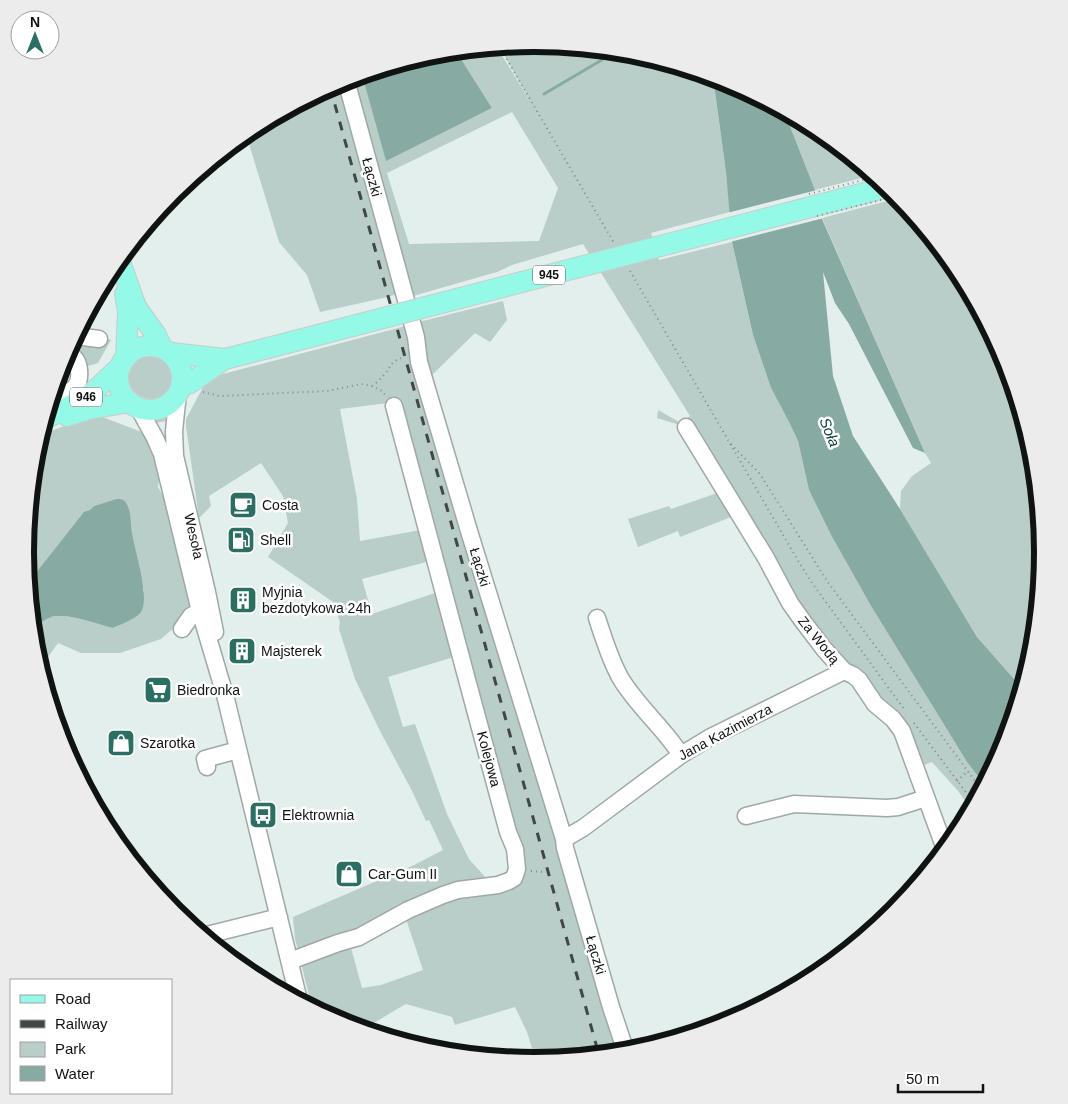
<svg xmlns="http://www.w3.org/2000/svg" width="1068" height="1104" viewBox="0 0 1068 1104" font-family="Arial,sans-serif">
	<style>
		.green { fill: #b9cec9; fill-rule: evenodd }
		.water { fill: #87aba3 }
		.pier { fill: #e3efec }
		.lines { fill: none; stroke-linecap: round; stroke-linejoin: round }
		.stream { stroke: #87aba3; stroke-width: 3 }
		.minor-casing { stroke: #9ea9a6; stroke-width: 19 }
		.major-casing { stroke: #cacbcb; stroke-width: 22 }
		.path { stroke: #838b89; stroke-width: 2; stroke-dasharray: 1 4; stroke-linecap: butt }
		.minor { stroke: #fff; stroke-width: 16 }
		.major { stroke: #95f9e8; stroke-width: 20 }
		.rail { stroke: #414746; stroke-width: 3; stroke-dasharray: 9 9; stroke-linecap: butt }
		.major-bridge-casing { stroke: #cacbcb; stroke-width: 22; stroke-linecap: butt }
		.path-bridge { stroke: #838b89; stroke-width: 2; stroke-dasharray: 1 4; stroke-linecap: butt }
		.major-bridge { stroke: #95f9e8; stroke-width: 20 }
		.labels { text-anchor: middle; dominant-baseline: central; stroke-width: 5; stroke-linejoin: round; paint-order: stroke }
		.shield { fill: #fff; stroke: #575a59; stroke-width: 1 }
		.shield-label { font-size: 12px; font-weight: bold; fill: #0f1312 }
		.street-label { font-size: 14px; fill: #0f1312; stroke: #fff }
		.poi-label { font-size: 14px; fill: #0f1312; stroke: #fff; text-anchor: start }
		.water-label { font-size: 15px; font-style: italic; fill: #0e433a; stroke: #fff }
		.rim { fill: none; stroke: #0f1312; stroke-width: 6 }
	</style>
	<rect width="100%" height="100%" fill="#e3efec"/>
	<path class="green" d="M534,43L634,53L713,77L726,172L730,212L651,233L659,260L732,242L753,335L771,388L789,422L798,441L809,490L831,535L871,606L967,762L984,784L971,809L958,791L932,762L924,765L915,766L866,689L830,671L828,666L736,515L680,537L678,531L638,547L628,519L669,506L671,509L720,492L686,427L657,418L658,410L681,423L690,416L583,244L512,265L497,272L406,298L403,292L388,297L320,312L307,275L279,242L250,147L248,132L251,129L339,82L362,75L386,160L492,108L456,51L497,47L531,103L499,46ZM512,112L558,188L539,241L409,244L387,173Z
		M784,111L817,129L873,175L815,190Z
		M899,198L957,269L1004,357L1022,417L1030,457L1036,484L1043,552L1033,652L1022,688L977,637L900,509L901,491L912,476L931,463L925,453L822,218Z
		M503,301L507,320L490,342L475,333L432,375L415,323Z
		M413,324L626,1052L536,1061L527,1032L515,1007L455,1025L452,1017L406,1004L397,1009L374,1023L378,1034L339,1022L312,1008L302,967L303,964L350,944L362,988L381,985L423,970L405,916L300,958L295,939L293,917L414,865L443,850L429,820L426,821L411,789L379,729L355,679L339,629L340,622L333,602L268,557L288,523L283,496L261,463L209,496L211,506L199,518L186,426V419L208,378ZM388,403L421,530L360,541L357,499L340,409ZM430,561L438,592L372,614L362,579ZM457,656L512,868L508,874L488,880L469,859L447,814L415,724L403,727L388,677Z
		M104,338L111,340L98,363L84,367L70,346L72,341Z
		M128 376a23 23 0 1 1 46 0a23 23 0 1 1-46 0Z
		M169,408L167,421L154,423L147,412H158Z
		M100,416L144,433L162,454L158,487L178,522L200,611L176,626L161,639L120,653H81L58,643L40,668L35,651L30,604L42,622C47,619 51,616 57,616C73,615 97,624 113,628L123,623L144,591L131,532L129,511L116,499L94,506L90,510L28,583L25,552L35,452L40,435L78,421Z"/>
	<path class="water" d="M456,51L492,108L386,161L362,75L435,53Z
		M713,77L729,82L784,111L815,190L822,219L925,453L913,448L849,324L835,303L823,272L833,376L853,436L900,509L977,637L1022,688L1004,747L984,784L967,762L871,606L831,535L809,490L798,441L789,422L771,388L753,335L732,242L726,172Z
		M116,499C120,499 124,499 126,503C132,512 130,523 132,533C135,552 149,594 142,610C139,618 121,624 113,628C97,624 73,615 57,616C51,616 47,619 42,622L30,604L28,583L84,512L90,510L94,506Z"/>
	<path class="pier" d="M817,190L824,218L730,242L727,213Z"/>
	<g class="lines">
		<path class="stream" d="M544,94L617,51"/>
		<defs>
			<path id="minor" d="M346,80L416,337L419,362L469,531L564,839L565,848L611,1007L626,1052
				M75,336L99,339
				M178,393L174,431L175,456L207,592L215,632
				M52,396C59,394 70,393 75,387C81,381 80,367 76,360C74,357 70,354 66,352
				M138,407L155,438L162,454L200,611L225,695L299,1001
				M686,427L766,558L790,603L802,620L824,649L844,671L853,675L859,680L875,704L893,719L902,731L945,849
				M597,618C604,639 610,660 621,679C638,707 664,728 681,755
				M182,629L191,616L200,611
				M207,767L205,759L238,750
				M746,816L794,804L887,808L898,807L926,798
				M564,839L583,828L681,755L709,738L844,671
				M203,936L279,917
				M290,961L338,943L359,937L408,910L443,895L458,890L498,885L509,881L514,878L517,869L515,849L508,832C470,690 431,548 394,406
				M711,1028L737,1018"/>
			<path id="major" d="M803,209L888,187
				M119,259L136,307L156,335L162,348
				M125,294L128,312L126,358
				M118 378a32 32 0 1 1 64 0a32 32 0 1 1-64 0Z
				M171,353L225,359
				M181,386L190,383L225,359L295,341
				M67,416L89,409L130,402
				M45,419L83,399L93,392L121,366"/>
		</defs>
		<use href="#minor" class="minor-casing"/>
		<use href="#major" class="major-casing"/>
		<path class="path" d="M499,46L614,243
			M630,271L797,559L812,583L904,709
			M372,386C376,383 381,379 384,375C392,365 391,361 404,357
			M203,392L220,396L327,391L361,384L372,386L382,391L386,396
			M1030,441L1034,465
			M731,444L760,474L827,581L981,789
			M914,723L974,803
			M957,781L968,771
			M531,871L544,872
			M746,1008L770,1000
			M637,1046L699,1025"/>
		<use href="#minor" class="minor"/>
		<use href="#major" class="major"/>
		<path class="rail" d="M330,87L599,1055"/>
		<defs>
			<path id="major-bridge" d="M295,341L803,209"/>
		</defs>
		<use href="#major-bridge" class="major-bridge-casing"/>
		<path class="path-bridge" d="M809,194L875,177
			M817,216L897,196"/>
		<use href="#major-bridge" class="major-bridge"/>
	</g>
	<defs>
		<symbol id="cafe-square" viewBox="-11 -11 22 22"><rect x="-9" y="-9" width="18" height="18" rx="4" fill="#2a6f62" stroke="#fff"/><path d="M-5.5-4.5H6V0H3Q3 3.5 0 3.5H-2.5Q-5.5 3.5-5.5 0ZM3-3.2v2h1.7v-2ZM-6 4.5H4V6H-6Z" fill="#fff"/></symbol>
		<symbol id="fuel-square" viewBox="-11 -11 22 22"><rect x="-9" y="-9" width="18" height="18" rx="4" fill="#2a6f62" stroke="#fff"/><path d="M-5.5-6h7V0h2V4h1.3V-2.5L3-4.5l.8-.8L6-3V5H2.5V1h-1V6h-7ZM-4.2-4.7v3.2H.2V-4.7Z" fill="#fff"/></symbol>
		<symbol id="building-square" viewBox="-11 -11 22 22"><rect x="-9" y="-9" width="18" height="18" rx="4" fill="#2a6f62" stroke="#fff"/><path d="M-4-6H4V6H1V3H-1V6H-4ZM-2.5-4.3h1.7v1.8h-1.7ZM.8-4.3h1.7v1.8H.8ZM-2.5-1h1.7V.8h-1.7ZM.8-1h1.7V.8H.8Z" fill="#fff"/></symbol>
		<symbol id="supermarket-square" viewBox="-11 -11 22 22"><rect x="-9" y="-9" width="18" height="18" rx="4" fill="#2a6f62" stroke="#fff"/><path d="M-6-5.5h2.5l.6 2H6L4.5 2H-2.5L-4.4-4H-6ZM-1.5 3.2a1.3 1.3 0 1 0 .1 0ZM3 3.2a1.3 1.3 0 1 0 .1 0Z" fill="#fff"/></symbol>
		<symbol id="shop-square" viewBox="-11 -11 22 22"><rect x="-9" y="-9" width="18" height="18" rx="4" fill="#2a6f62" stroke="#fff"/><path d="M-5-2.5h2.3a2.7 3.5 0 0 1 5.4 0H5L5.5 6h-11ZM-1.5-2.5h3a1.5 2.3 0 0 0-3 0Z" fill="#fff"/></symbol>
		<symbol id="bus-square" viewBox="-11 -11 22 22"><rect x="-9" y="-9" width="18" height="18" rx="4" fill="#2a6f62" stroke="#fff"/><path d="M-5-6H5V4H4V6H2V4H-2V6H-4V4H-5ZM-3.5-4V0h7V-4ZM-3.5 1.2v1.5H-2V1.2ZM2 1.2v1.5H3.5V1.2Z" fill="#fff"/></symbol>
	</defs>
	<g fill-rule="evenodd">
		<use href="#cafe-square" x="227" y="489" width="32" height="32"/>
		<use href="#fuel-square" x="225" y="524" width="32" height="32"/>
		<use href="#building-square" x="227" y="584" width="32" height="32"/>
		<use href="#building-square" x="226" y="635" width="32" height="32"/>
		<use href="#supermarket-square" x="142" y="674" width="32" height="32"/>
		<use href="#shop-square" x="105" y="727" width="32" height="32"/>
		<use href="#bus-square" x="247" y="799" width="32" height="32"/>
		<use href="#shop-square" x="333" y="858" width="32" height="32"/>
	</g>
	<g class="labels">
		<g class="shield">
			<rect x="533" y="265.5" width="32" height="19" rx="4"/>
			<rect x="70" y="387.5" width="32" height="19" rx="4"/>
		</g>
		<g class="shield-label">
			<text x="549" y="275">945</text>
			<text x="86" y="397">946</text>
		</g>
		<g class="street-label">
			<text transform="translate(372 177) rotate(75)">Łączki</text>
			<text transform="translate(194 536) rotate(77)">Wesoła</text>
			<text transform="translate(480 567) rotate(73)">Łączki</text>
			<text transform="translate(819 640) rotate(51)">Za Wodą</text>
			<text transform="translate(725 732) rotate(-28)">Jana Kazimierza</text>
			<text transform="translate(489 759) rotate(75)">Kolejowa</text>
			<text transform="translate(596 955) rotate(74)">Łączki</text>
		</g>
		<g class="poi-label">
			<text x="262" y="505">Costa</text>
			<text x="260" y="540">Shell</text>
			<text x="262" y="592">Myjnia<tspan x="262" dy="16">bezdotykowa 24h</tspan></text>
			<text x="261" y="651">Majsterek</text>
			<text x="177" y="690">Biedronka</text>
			<text x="140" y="743">Szarotka</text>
			<text x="282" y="815">Elektrownia</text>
			<text x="368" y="874">Car-Gum II</text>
		</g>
		<g class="water-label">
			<text transform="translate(830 432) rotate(68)">Soła</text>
		</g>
	</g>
	<path d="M0 0H1068V1104H0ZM34 552a500 500 0 1 1 1000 0a500 500 0 1 1-1000 0Z" fill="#ececec" fill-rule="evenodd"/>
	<path class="rim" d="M34 552a500 500 0 1 1 1000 0a500 500 0 1 1-1000 0Z"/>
	<rect x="10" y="979" width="162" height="115" fill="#ffffff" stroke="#9fa1a0"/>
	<rect x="20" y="995" width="25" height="8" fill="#95f9e8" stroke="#9fa1a0"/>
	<text x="55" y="1004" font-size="15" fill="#0f1312">Road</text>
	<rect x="20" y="1020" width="25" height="8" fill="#414746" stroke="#9fa1a0"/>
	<text x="55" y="1029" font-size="15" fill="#0f1312">Railway</text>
	<rect x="20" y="1042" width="25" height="15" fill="#b9cec9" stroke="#9fa1a0"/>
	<text x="55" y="1054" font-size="15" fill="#0f1312">Park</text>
	<rect x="20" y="1066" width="25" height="15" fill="#87aba3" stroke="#9fa1a0"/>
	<text x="55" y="1079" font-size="15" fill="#0f1312">Water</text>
	<g transform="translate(35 35)"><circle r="24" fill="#ffffff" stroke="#9fa1a0"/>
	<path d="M0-4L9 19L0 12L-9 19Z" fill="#2a6f62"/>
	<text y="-8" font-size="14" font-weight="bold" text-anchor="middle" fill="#0f1312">N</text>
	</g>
	<path d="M898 1084v8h85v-8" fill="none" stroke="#0f1312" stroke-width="2.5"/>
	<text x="906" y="1084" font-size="15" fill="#0f1312" stroke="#ffffff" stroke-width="4" paint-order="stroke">50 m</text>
</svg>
